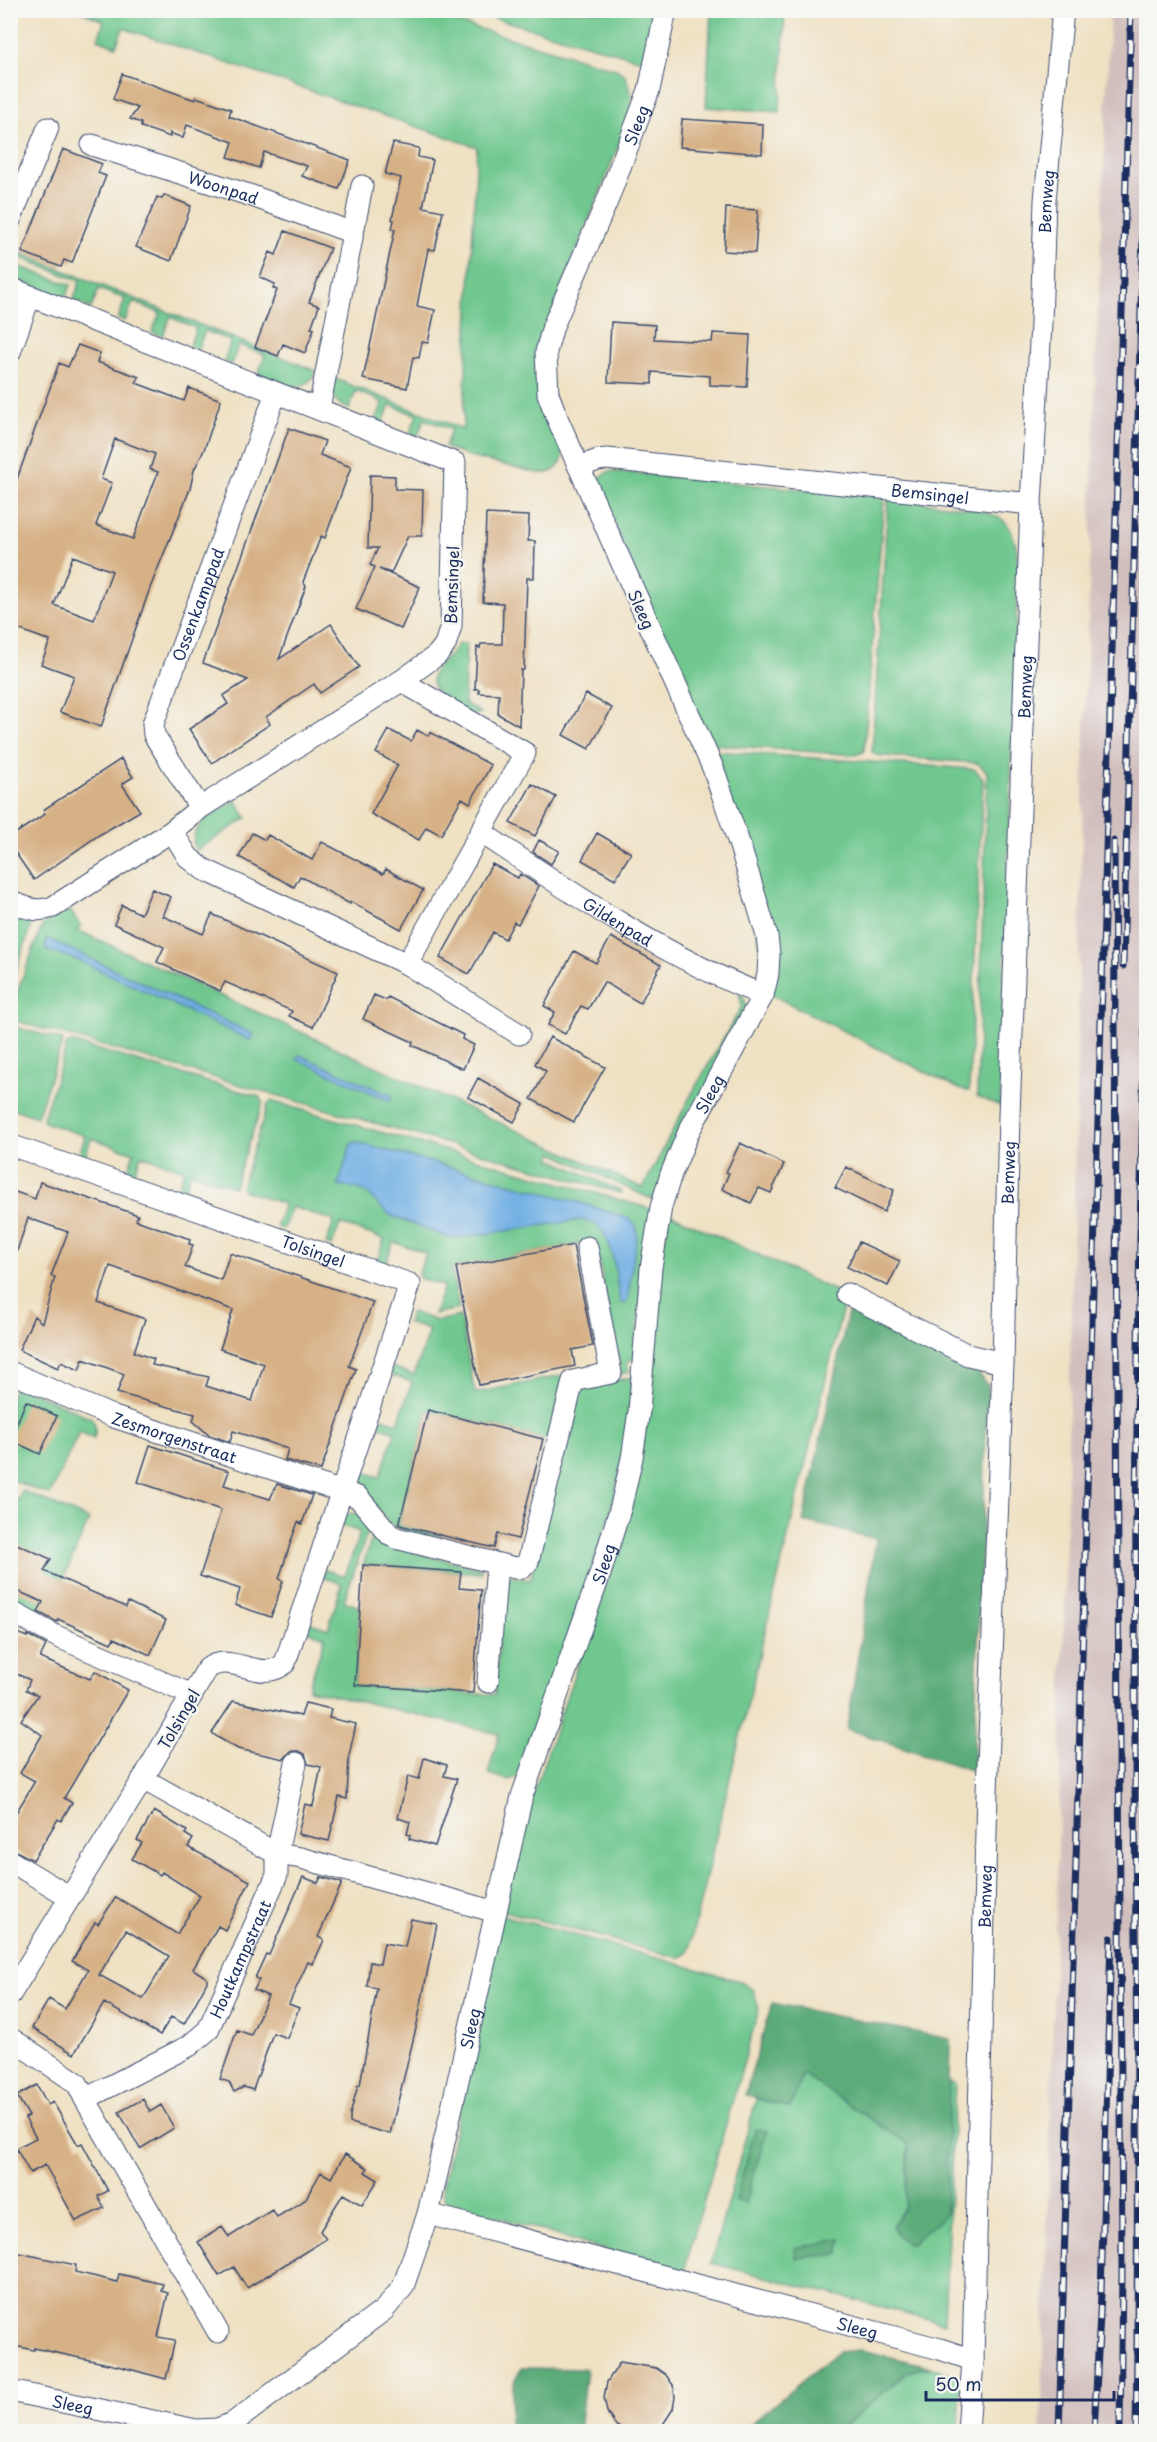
<svg xmlns="http://www.w3.org/2000/svg" width="1157" height="2442" viewBox="0 0 1157 2442" font-family="'Playpen Sans',sans-serif">
	<style>
		.industrial { fill: #d1bfbd }
		.green { fill: #6fc88f; stroke: #457c76; stroke-width: 1.5 }
		.forest { fill: #5bac7a; stroke: #3b6e6c; stroke-width: 1.5 }
		.water { fill: #70afe3; stroke: #466fa0; stroke-width: 1.5 }
		.building { fill: #d7b186; fill-rule: evenodd }
		.lines { fill: none; stroke-linecap: round; stroke-linejoin: round }
		.street-casing { stroke: #3b4a6d; stroke-width: 23 }
		.street { stroke: #fff; stroke-width: 21 }
		.rail-casing { stroke: #1b2f5e; stroke-width: 7 }
		.rail { stroke: #f6f6f2; stroke-width: 4.5; stroke-dasharray: 14; stroke-linecap: butt }
		.labels { text-anchor: middle; dominant-baseline: central; stroke-width: 5; stroke-linejoin: round; paint-order: stroke }
		.street-label { font-size: 16px; fill: #1b2f5e; stroke: #f6f6f2 }
	</style>
	<rect width="100%" height="100%" fill="#f6f6f2"/>
	<filter id="ink" filterUnits="userSpaceOnUse"><feTurbulence type="fractalNoise" baseFrequency=".0167" numOctaves="2"/><feDisplacementMap in="SourceGraphic" scale="12" xChannelSelector="R" yChannelSelector="G"/><feConvolveMatrix kernelMatrix="1 2 1 2 8 2 1 2 1" color-interpolation-filters="sRGB"/></filter>
	<filter id="wash" filterUnits="userSpaceOnUse"><feTurbulence type="fractalNoise" baseFrequency=".008" numOctaves="4" result="noise"/><feDisplacementMap in="SourceGraphic" scale="24" xChannelSelector="R" yChannelSelector="G"/><feGaussianBlur stdDeviation="1.35" result="paint"/><feColorMatrix in="noise" values="0 0 0 0 0 0 0 0 0 0 0 0 0 0 0 0 0 1.4 0 .05"/><feComposite in="paint" operator="in"/></filter>
	<g filter="url(#wash)">
		<rect width="100%" height="100%" fill="#efe1c3"/>
		<path class="industrial" d="M1146,10V2431L1041,2432L1062,1710L1084,757L1096,358L1110,11Z"/>
		<path class="green" d="M79,11H419L616,69L625,75L632,95L629,119L542,338L563,457C559,470 551,474 538,473L469,457L445,447L451,429L424,419L418,436L410,433L417,415L390,405L383,423L376,420L383,402L356,391L349,409C332,403 332,394 333,378L463,429L477,147L123,28L116,46L98,39L104,21Z
			M469,11H659L646,58L642,60Z
			M711,11H785L780,112L706,107Z
			M10,249L316,371C303,399 279,383 258,374L265,355L239,345L231,364L224,361L231,341L205,331L197,350L189,347L196,328L170,317L163,336L152,332L160,313L133,302L125,321L118,319L125,299L99,289L91,308L73,301L80,281L11,254Z
			M10,263L71,285L65,298L14,278L11,275Z
			M610,471L884,497L864,752L855,755L710,744L597,485L599,478Z
			M888,499C914,502 990,505 1006,523C1015,533 1017,550 1018,563L1000,1106L977,1097L987,772L977,763L883,756L876,755L872,752Z
			M458,644H466L464,703L481,713L471,716C456,706 419,690 436,669C444,659 452,655 458,644Z
			M714,751L974,769L983,778L969,1091L961,1090L772,995Z
			M236,801L247,818L195,851C186,823 216,813 236,801Z
			M70,910L81,927L77,930L643,1188L692,1093L742,1006L739,993L743,995L747,1007L654,1199L649,1198L553,1153L551,1159L621,1191L620,1193L12,1020L11,1008L42,926L45,923Z
			M11,911L26,918L31,926L11,986Z
			M11,1026L63,1040L37,1117L11,1108Z
			M71,1042L260,1097L263,1102L234,1187L191,1172L183,1194L177,1192L184,1170L141,1155L133,1177L126,1175L134,1153L91,1138L84,1160L78,1158L85,1136L44,1122L43,1118L67,1045Z
			M271,1101L652,1209L634,1359L627,1361L629,1372L621,1374L595,1241L451,1268L459,1309L434,1314L444,1286L421,1279L418,1275L426,1253L393,1242L386,1264L377,1261L384,1239L340,1224L332,1246L326,1244L334,1221L292,1207L283,1229L276,1227L284,1204L242,1190V1185L268,1104Z
			M669,1213L842,1294L845,1299L688,1953L679,1958L501,1910L519,1835L604,1588Z
			M411,1312L437,1321L460,1316L475,1393L565,1375L548,1440L428,1410L399,1526L520,1555L514,1558L404,1531L390,1524L355,1480L357,1470L380,1477L395,1432L373,1424L376,1416L398,1423L412,1382L389,1374L392,1367L414,1375L429,1330L407,1323Z
			M633,1377L628,1435L610,1515L520,1776L508,1780L488,1774L499,1734L308,1689L325,1637L305,1630L307,1622L328,1629L342,1584L322,1577L325,1570L345,1576L360,1532L340,1525L344,1517C355,1508 362,1516 370,1525L344,1601L360,1607L355,1685L495,1695L503,1581L510,1576L530,1580L578,1391L585,1386Z
			M19,1386L92,1418C96,1425 96,1430 94,1438L79,1432L50,1495L11,1480L10,1397L14,1388Z
			M23,1491L89,1520L62,1582L67,1584L50,1619L11,1604L10,1512Z
			M374,1531L387,1545L482,1569L481,1573L363,1565Z
			M499,1914L743,1982L753,1990L759,2009L683,2274L445,2201L442,2191Z
			M777,2024L955,2083L944,2323L711,2263Z
			M933,2367L961,2380L959,2431L838,2432L906,2373L920,2368Z"/>
		<path class="forest" d="M849,1308L976,1369L988,1386L973,1771L847,1729L876,1539L803,1521Z
			M772,2003L950,2039L946,2214L911,2244L899,2238L892,2226L905,2207L908,2144L803,2074L790,2108L745,2095Z
			M755,2129L767,2131L745,2203L735,2201Z
			M842,2239L839,2254L796,2258L795,2248Z
			M861,2350L933,2367L920,2368L906,2373L838,2431H742L838,2352Z
			M521,2368L586,2369L579,2431H509L513,2387Z"/>
		<path class="water" d="M46,938L253,1034L250,1040L78,960L46,950Z
			M299,1055L392,1096L390,1101L297,1059Z
			M355,1142L575,1201L630,1219L636,1226L637,1235L627,1302L624,1304L620,1302C615,1276 615,1217 579,1220L457,1238L447,1237L392,1216L381,1208L369,1194L357,1188L338,1186L351,1144Z"/>
		<g id="blocks">
			<path class="building" d="M122,74L195,100L196,97L231,109L229,116L350,160L339,189L302,176L307,166L264,152L259,168L228,157L233,142L187,125L183,138L170,133V137L141,127V123L130,119L138,108L113,99Z
				M682,119L763,124L762,154L680,147Z
				M393,143L419,148L418,157L433,160L423,207L443,211L435,250L428,249L417,306L435,310L428,343L422,342L419,358L413,357L407,388L363,379L395,229H392L394,220L392,219L401,178L385,174Z
				M63,149L102,164L98,173L106,176L72,263L64,260L61,267L22,252Z
				M164,195L191,206L171,261L136,247L157,197L162,199Z
				M726,208L758,210L755,253L724,251Z
				M285,231L330,248L309,302L319,306L311,328L314,329L305,353L283,344L278,356L255,347L277,290L273,288L275,284L260,277L270,252L276,255Z
				M611,322L655,325L654,339L712,342L713,333L750,335L747,387L710,385V376L652,372V384L608,382Z
				M78,345L100,353L97,362L139,377L136,383L184,401L189,388L221,400L204,450L194,470L190,489L150,588L101,727L60,712L74,676L41,664L50,641L10,626V498L59,363L68,367ZM115,439L155,454L150,469L158,472L133,539L96,525L112,483L101,479ZM73,556L112,571L94,620L54,605Z
				M289,428L325,441L320,455L351,467L325,538L321,536L303,582L306,586L279,659L331,624L359,667L320,693L314,684L266,717L270,724L212,763L189,729L228,704L223,696L248,680L203,663Z
				M370,475L395,476V489L423,490L422,536H408L391,573L379,569L420,587L401,629L356,609L375,567L370,565L378,548H368Z
				M486,514L529,516L528,541H535L534,578H527L524,670H521L519,726L498,714L499,694L479,693V689H475L477,647L480,648L481,644H502L503,603L483,602Z
				M586,694L612,708L589,749L563,735Z
				M389,730L411,741L417,730L428,736L430,732L491,765L470,803L462,798L441,835L426,827L419,840L371,814L398,765L376,753Z
				M121,759L133,777L122,784L140,811L99,835L34,880L10,845V837L45,814L43,810Z
				M532,784L556,797L535,836L510,823Z
				M252,833L265,840L268,835L312,860L322,842L383,874L386,869L423,890L401,929L351,902L350,904L300,876L294,887L239,857Z
				M597,833L631,853L615,879L582,860Z
				M539,840L559,851L551,864L533,852Z
				M492,864L518,878L520,874L539,886L518,924L514,922L505,939L493,932L469,974L440,958Z
				M152,889L171,897L163,916L203,934L212,914L338,972L313,1027L289,1016L292,1011L225,982L220,991L157,962L164,947L114,924L122,905L141,914Z
				M611,937L661,965L640,1003L604,982L588,1009L581,1006L565,1034L548,1025L555,1012L544,1006L574,951L596,963Z
				M374,995L386,1000L388,997L463,1035L462,1039L474,1045L463,1069L412,1045L413,1042L363,1019Z
				M550,1037L605,1067L574,1122L531,1099L546,1071L535,1064Z
				M478,1078L524,1104L514,1122L468,1097Z
				M740,1143L784,1164L771,1193L759,1188L751,1203L722,1189L729,1173L726,1172Z
				M846,1167L894,1190L884,1212L835,1188Z
				M40,1182L138,1215L136,1220L190,1239L189,1244L193,1245L185,1267L221,1280L230,1253L373,1302L349,1366L356,1369L321,1470L285,1460L288,1449L233,1431L230,1442L209,1435L193,1421L195,1414L117,1393L124,1374L83,1359L79,1370L61,1362L58,1368L19,1350L34,1316L42,1323L55,1277L51,1276L68,1232L28,1218L14,1260L10,1259V1190L35,1199ZM110,1266L233,1310L220,1349L264,1364L252,1401L206,1386L209,1377L152,1365L154,1359L134,1352L145,1319L98,1303Z
				M859,1242L900,1261L888,1286L847,1267Z
				M573,1245L593,1346L572,1350L575,1366L479,1385L456,1267Z
				M26,1401L57,1416L40,1454L10,1440Z
				M428,1410L543,1439L518,1539L498,1534L494,1548L399,1525Z
				M150,1445L229,1471L224,1485L270,1499L277,1484L312,1495L302,1524L298,1522L291,1541L279,1579L283,1581L271,1617L235,1605L240,1589L200,1576L221,1510L138,1482Z
				M10,1541L51,1559L44,1571L126,1607L128,1602L166,1620L150,1655L114,1638L111,1643L58,1619L57,1622L38,1612L43,1602L10,1588Z
				M363,1565L461,1572L459,1588L481,1590L473,1693L355,1685Z
				M10,1630L27,1637L28,1635L46,1645L40,1658L90,1679L95,1671L128,1690L64,1798L72,1803L61,1821L58,1819L33,1860L10,1848V1823L35,1781L20,1773L42,1735L21,1720L38,1695L26,1690L30,1680L10,1671Z
				M233,1701L301,1716L305,1703L331,1709L329,1718L356,1724L349,1756L347,1799L339,1797L329,1841L298,1834L305,1804L313,1806L321,1767L308,1764L305,1754L299,1751H291L284,1759L238,1749L219,1738L212,1733Z
				M424,1758L447,1765L444,1776L457,1779L435,1846L409,1839L410,1835L407,1834L410,1822L398,1818L408,1776L419,1779Z
				M154,1811L187,1831L185,1834L193,1839L188,1847L250,1881L225,1930L218,1926L193,1969L207,1978V1982L184,2024L171,2017L160,2035L104,2003L74,2054L32,2028L49,1999L65,2009L88,1970L72,1961L95,1922L98,1924L116,1897L177,1934L200,1896L162,1872L160,1875L132,1859L142,1843L137,1840ZM126,1930L169,1956L143,1999L99,1975Z
				M303,1877L318,1883L321,1877L342,1883L318,1937L324,1940L313,1964L308,1962L289,2004L299,2008L287,2038L273,2033L253,2090L244,2087L234,2092L229,2082L220,2079L237,2030L251,2035L268,1996L254,1990L259,1980L255,1978L266,1954L269,1955Z
				M411,1919L437,1924L417,2024L390,2134L350,2123V2115L358,2085H360L377,1988L367,1986L370,1962L380,1964L384,1943L405,1947Z
				M37,2085L48,2105L53,2102L78,2145L82,2143L108,2191L98,2196L104,2208L76,2221L45,2165L30,2173L16,2148L36,2138L25,2118L29,2116L17,2096Z
				M143,2099L150,2112L161,2105L174,2128L140,2149L119,2112Z
				M345,2154L368,2168L365,2172L378,2180L362,2205L343,2194L320,2231L326,2239L247,2288L234,2267L219,2276L198,2242L222,2227L229,2237L272,2210L277,2217L305,2200L321,2172L331,2178Z
				M10,2251L76,2265L75,2272L97,2277L117,2282L119,2274L163,2284L161,2291L168,2293L158,2337L175,2340L166,2379L122,2367L34,2348V2350L10,2345Z
				M620,2362L656,2368L666,2375L673,2385L675,2397L673,2409L658,2432H626L615,2425L607,2412L604,2397L607,2382Z"/>
		</g>
	</g>
	<g filter="url(#ink)">
		<use href="#blocks" fill-opacity="0" stroke="#3b4a6d" stroke-width="1.5"/>
		<g class="lines">
			<defs>
				<g id="street">
					<path id="s1" d="M92,145L252,196L353,233"/>
					<path d="M10,220L48,128"/>
					<path d="M10,288L455,463L451,626L445,645L437,655L401,681L200,808L172,831L53,907C37,913 26,908 10,901"/>
					<path d="M10,352L30,296"/>
					<path d="M319,409L362,186"/>
					<path id="s2" d="M579,467L598,460L607,459L1031,504"/>
					<path d="M401,681L525,753L407,964"/>
					<path id="s3" d="M200,808L154,735L153,724L276,393"/>
					<path d="M172,831L188,857L203,869L407,964L519,1034"/>
					<path id="s4" d="M482,833C570,892 663,956 763,995"/>
					<path id="s5" d="M10,1145L410,1284L285,1663C262,1685 231,1650 207,1669L143,1779L10,1995"/>
					<path d="M847,1294L968,1355L1003,1363"/>
					<path id="s6" d="M10,1372L114,1417L358,1497L390,1535L396,1538L515,1568L522,1567L528,1562L573,1381L611,1373L587,1247"/>
					<path d="M10,1611L56,1636L192,1695"/>
					<path d="M488,1682L497,1564"/>
					<path d="M143,1779L277,1854L296,1763"/>
					<path d="M10,1861L70,1897"/>
					<path id="s7" d="M10,2038L77,2083L85,2099L189,2046L208,2030L277,1875V1854L301,1858L496,1912"/>
					<path d="M85,2099L218,2332"/>
					<path id="s8" d="M428,2214L940,2349L973,2360"/>
					<path id="s9" d="M10,2391L196,2430L217,2429L233,2423L384,2310L403,2287L428,2214L522,1796L601,1571L621,1506L632,1458L639,1411L651,1268L661,1207L671,1174L689,1131L763,995L768,974L769,954L767,936L740,846L713,768L558,420L548,394L546,352L553,326L608,199L649,90L666,10"/>
					<path id="s10" d="M968,2432L973,2360L987,1792L1003,1363L1009,1116L1031,504L1041,324L1045,200L1063,10"/>
				</g>
			</defs>
			<use href="#street" class="street-casing"/>
			<use href="#street" class="street"/>
			<defs>
				<path id="rail" d="M1114,841L1122,2273L1120,2432
					M1123,966L1146,128
					M1059,2432L1131,10
					M1094,2432L1101,2294L1111,1938
					M1136,2432C1140,2199 1135,1966 1135,1734C1135,1484 1139,1234 1146,985"/>
			</defs>
			<use href="#rail" class="rail-casing"/>
			<use href="#rail" class="rail"/>
		</g>
	</g>
	<g class="labels">
		<g class="street-label">
			<text stroke="none"><textPath href="#s9" startOffset="2728">Sleeg</textPath></text>
			<text stroke="none"><textPath href="#s1" startOffset="138">Woonpad</textPath></text>
			<text stroke="none"><textPath href="#s10" startOffset="2232">Bemweg</textPath></text>
			<text stroke="none"><textPath href="#s2" startOffset="354">Bemsingel</textPath></text>
			<text transform="translate(451 585) rotate(-88)">Bemsingel</text>
			<text stroke="none"><textPath href="#s3" startOffset="225">Ossenkamppad</textPath></text>
			<text transform="translate(642 609) rotate(66)">Sleeg</text>
			<text stroke="none"><textPath href="#s10" startOffset="1746">Bemweg</textPath></text>
			<text stroke="none"><textPath href="#s4" startOffset="162">Gildenpad</textPath></text>
			<text stroke="none"><textPath href="#s9" startOffset="1684">Sleeg</textPath></text>
			<text stroke="none"><textPath href="#s10" startOffset="1260">Bemweg</textPath></text>
			<text stroke="none"><textPath href="#s5" startOffset="321">Tolsingel</textPath></text>
			<text stroke="none"><textPath href="#s6" startOffset="177">Zesmorgenstraat</textPath></text>
			<text stroke="none"><textPath href="#s9" startOffset="1198">Sleeg</textPath></text>
			<text transform="translate(178 1719) rotate(-60)">Tolsingel</text>
			<text stroke="none"><textPath href="#s10" startOffset="536">Bemweg</textPath></text>
			<text stroke="none"><textPath href="#s7" startOffset="318">Houtkampstraat</textPath></text>
			<text stroke="none"><textPath href="#s9" startOffset="714">Sleeg</textPath></text>
			<text stroke="none"><textPath href="#s8" startOffset="444">Sleeg</textPath></text>
			<text stroke="none"><textPath href="#s9" startOffset="64">Sleeg</textPath></text>
		</g>
	</g>
	<rect width="1157" height="2442" fill="none" stroke="#f6f6f2" stroke-width="36"/>
	<path d="M926 2391v9h188v-9" fill="none" stroke="#1b2f5e" stroke-width="3"/>
	<text x="935" y="2391" font-size="18" fill="#1b2f5e" stroke="#f6f6f2" stroke-width="4.5" paint-order="stroke">50 m</text>
</svg>
